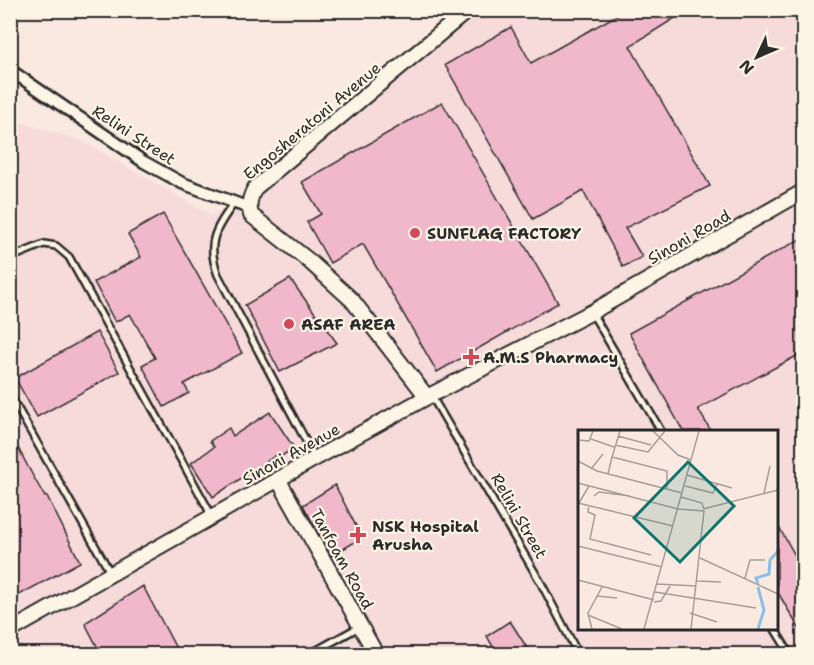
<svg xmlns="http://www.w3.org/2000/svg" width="814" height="665" viewBox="0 0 814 665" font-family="'Shantell Sans',sans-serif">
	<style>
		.built { fill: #f7dada; fill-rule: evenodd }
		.building { fill: #f1b8cc; stroke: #2b2b2b; stroke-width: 1.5 }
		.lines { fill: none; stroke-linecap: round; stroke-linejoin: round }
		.service-casing { stroke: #2b2b2b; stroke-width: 10 }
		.minor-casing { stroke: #2b2b2b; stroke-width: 15 }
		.tertiary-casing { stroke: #2b2b2b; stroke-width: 18 }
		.service { stroke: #fcf5e5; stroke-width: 5 }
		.minor { stroke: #fcf5e5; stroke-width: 10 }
		.tertiary { stroke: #fcf5e5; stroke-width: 14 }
		.poi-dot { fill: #d1495b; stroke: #fcf5e5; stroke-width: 2 }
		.labels { text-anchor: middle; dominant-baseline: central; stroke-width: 4.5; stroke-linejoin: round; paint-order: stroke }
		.street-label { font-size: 16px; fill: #2b2b2b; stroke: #fcf5e5 }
		.poi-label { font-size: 16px; font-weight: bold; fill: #2b2b2b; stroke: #fcf5e5; text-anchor: start }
		.inset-river { fill: none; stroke: #8bbee8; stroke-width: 3 }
		.inset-road { fill: none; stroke: #a79d98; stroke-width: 1.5 }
		.view { fill: #0f766e; fill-opacity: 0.15; stroke: #0f766e; stroke-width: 3 }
		.inset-edge { fill: none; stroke: #2b2b2b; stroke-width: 3 }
	</style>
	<rect width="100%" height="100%" fill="#fae9e0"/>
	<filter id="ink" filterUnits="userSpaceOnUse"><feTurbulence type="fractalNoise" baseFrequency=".0167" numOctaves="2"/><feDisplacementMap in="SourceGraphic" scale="12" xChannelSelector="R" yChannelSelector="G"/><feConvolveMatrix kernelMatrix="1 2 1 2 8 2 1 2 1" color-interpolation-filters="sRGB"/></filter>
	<g filter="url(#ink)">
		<path class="built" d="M484,11H803V654H11L10,119L82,141L212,216ZM580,431H776V628H580Z"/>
		<path class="building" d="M626,10H688L630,46L710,186L625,228L642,257L623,267L583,191L533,219L445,65L511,27L531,63Z
			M442,102L558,303L437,372L363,244L330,263L307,222L321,214L302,182Z
			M163,214L242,353L184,384L189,393L164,407L142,365L155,358L130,314L115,322L94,282L141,257L128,234Z
			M804,237V352L698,409L711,431H683L629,333Z
			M290,279L337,343L280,372L245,305Z
			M97,332L119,372L37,417L15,378Z
			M270,412L294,448L280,457L278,454L213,497L191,463L214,447L210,441L229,428L233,436Z
			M10,433L33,476L45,497L47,496L80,562L10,600Z
			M335,485L362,538L331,556L303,505Z
			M777,524L804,571V637L777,591Z
			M143,586L179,654H101L85,623Z
			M510,621L531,654H480L493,647L487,636Z"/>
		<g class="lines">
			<defs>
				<path id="service" d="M234,203C215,230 206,243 218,275L315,458
					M10,258L44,244L56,246L69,257L212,516
					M592,313L661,431
					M10,395L111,574
					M431,395L541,583L578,654
					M774,628L790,654
					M310,654L359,627"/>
				<path id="minor" d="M447,10L455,22
					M10,70L144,162L182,183L249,208"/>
				<path id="tertiary" d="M427,397L352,300L308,260L251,215C248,204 250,197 255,188L468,10
					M278,479L376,654
					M10,631L316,458L427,397L592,312L804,191"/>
			</defs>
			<use href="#service" class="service-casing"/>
			<use href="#minor" class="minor-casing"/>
			<use href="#tertiary" class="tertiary-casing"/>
			<use href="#service" class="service"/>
			<use href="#minor" class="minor"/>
			<use href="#tertiary" class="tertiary"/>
		</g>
	</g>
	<g class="poi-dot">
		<circle cx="415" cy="233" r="6"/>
		<circle cx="289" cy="324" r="6"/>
		<path d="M468 348h6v6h6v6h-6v6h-6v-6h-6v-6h6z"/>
		<path d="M355 526h6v6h6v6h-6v6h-6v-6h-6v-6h6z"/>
	</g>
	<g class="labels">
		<g class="street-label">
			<text transform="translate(312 121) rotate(-40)">Engosheratoni Avenue</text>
			<text transform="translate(134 135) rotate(33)">Relini Street</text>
			<text transform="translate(689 237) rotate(-30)">Sinoni Road</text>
			<text transform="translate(291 454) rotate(-29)">Sinoni Avenue</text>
			<text transform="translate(519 516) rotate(60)">Relini Street</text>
			<text transform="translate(342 559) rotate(61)">Tanfoam Road</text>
		</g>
		<g class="poi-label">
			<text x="427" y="233">SUNFLAG FACTORY</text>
			<text x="301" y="324">ASAF AREA</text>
			<text x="483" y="357">A.M.S Pharmacy</text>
			<text x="372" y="526">NSK Hospital<tspan x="372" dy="18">Arusha</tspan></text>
		</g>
	</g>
	<g transform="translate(578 430)">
		<rect width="200" height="200" fill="#fae9e0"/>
		<path class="inset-river" d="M180,154L178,148L191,144L192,130L200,121M180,199L186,180L180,157"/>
		<path class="inset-road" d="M75,1L100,25L113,30M40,6L73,15M13,9L36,17M0,10L11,11L15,1M37,15L70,22L87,1M34,27L42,1M0,31L19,41L104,63M13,39L25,24M30,44L34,27L89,41V59M109,45L154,58M0,53L100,79M107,56L135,63L139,54M186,63L192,36M16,66L21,62L52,66M103,67L124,73L126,79M0,73L95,96M1,73L11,56M11,75L10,82L17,85L12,109L73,125M100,79L126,81L113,199M125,79L200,60M0,116L84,137M122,128L200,164M167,148L172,130H187M0,150L76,170M119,151L143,152M79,154L118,156M77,162L178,178M19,166L39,168M76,172L83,171L92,156M112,183L139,192M10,185L44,199M14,199L10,183L24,157M66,199L121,1"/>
		<path class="view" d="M110,32L156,76L102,132L56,88Z"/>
		<rect width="200" height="200" class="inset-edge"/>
	</g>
	<rect width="814" height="665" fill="none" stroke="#fcf5e5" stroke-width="36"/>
	<rect x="18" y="18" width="778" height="629" fill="none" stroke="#2b2b2b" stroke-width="2" filter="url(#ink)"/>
	<g transform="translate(757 57) rotate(226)" stroke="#fcf5e5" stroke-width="4.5" paint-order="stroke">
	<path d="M0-4.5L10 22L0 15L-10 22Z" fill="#2b2b2b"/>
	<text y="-9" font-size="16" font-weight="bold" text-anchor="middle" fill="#2b2b2b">N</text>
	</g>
</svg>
